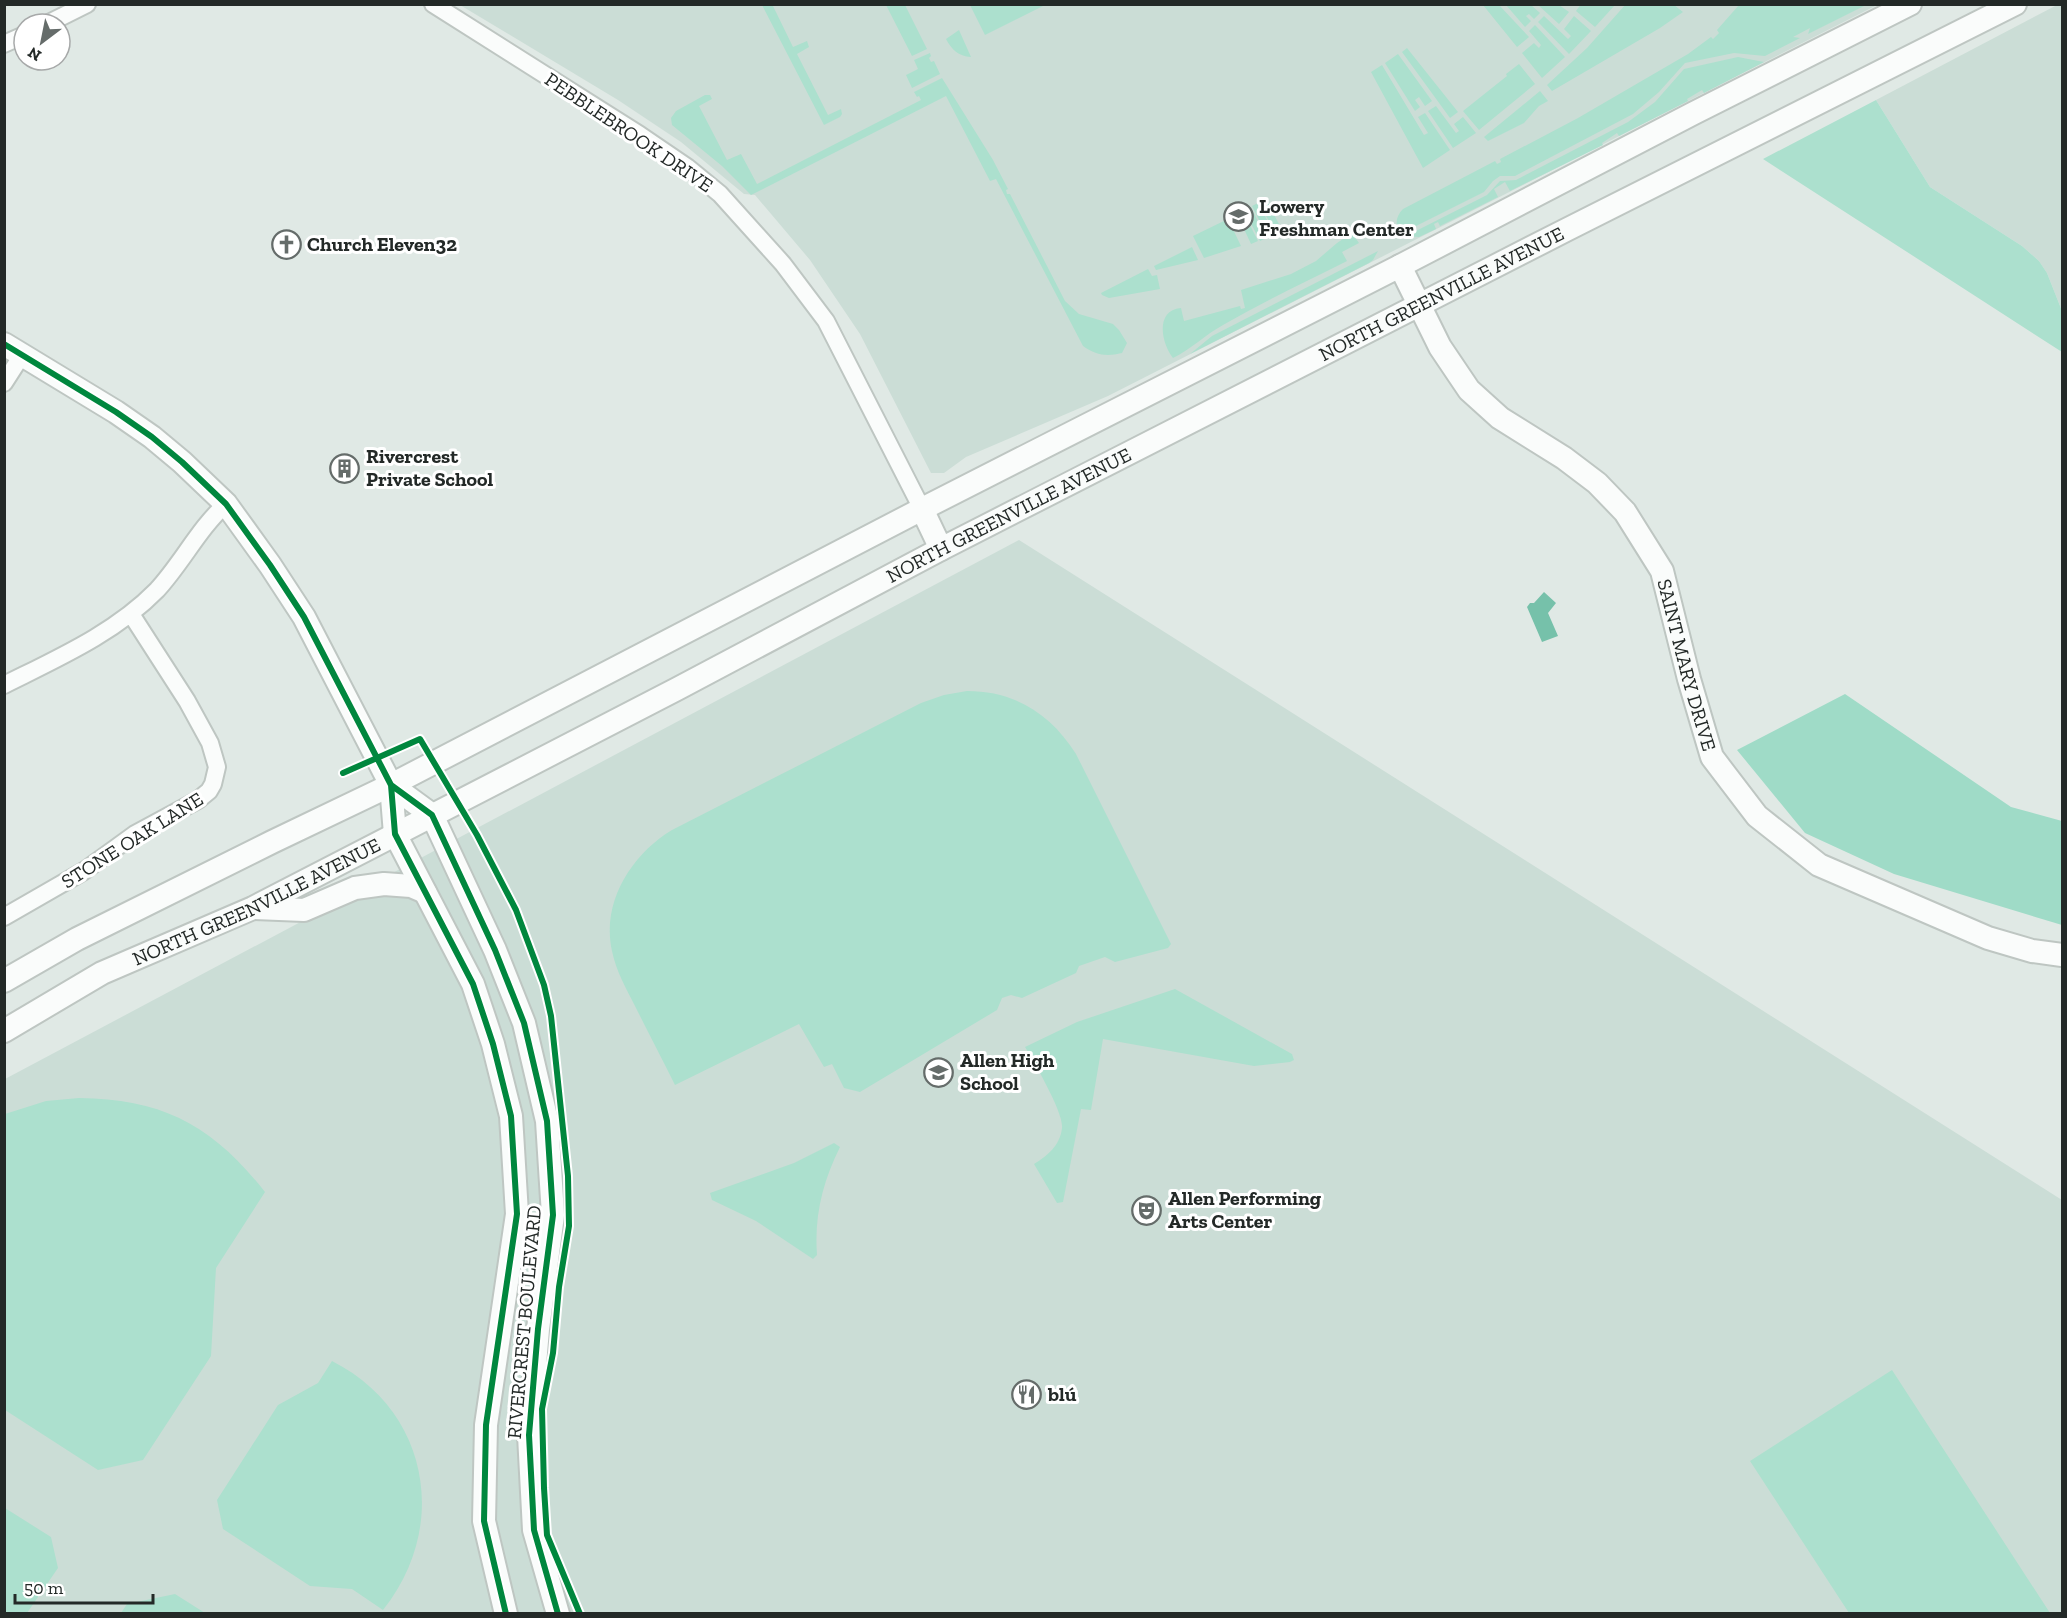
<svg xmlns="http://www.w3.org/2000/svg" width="2067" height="1618" viewBox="0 0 2067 1618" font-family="'Zilla Slab',serif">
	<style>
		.built { fill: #cbddd6 }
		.green { fill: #ace0ce }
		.forest { fill: #9fdbc7 }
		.water { fill: #76c1aa }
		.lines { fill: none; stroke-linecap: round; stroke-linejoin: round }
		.street-casing { stroke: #bec6c2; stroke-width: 20 }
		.secondary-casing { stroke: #bec6c2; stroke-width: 26 }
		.street { stroke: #fafcfb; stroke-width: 16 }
		.secondary { stroke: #fafcfb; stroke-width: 22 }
		.cycleway-casing { stroke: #fff; stroke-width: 10 }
		.cycleway { stroke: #00873e; stroke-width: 6 }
		.labels { text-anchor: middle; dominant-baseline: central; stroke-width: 6; stroke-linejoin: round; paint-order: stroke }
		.street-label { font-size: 20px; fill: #232927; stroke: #fff }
		.poi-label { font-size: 20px; font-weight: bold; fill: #232927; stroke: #fff; text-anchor: start }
	</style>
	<rect width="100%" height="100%" fill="#e0e9e5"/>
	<path class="built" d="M460,5H1877L1108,396L966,457L944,473H931L860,334L810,260L755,195L744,194L681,142L618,100Z
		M2057,5H2062V311L2047,273L2039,261L2022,246L1930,187L1876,100Z
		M1019,540L2062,1200V1613L5,1614V1079Z"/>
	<path class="green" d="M1581,4H1615V5L1595,27L1576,11Z
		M1626,4L1674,5L1683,12L1660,28L1552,91L1547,85L1587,48Z
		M762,5H775L773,6L793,47L807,41L809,47L797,54L828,115L841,109L842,114L840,117L824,125Z
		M886,5H905L927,49L912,56Z
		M970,5H1045L985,35Z
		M1483,5H1499L1529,37L1517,47Z
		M1506,5H1531L1540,13L1534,19L1529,14L1526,16L1531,21L1525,27Z
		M1538,5H1559L1569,12L1559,24Z
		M1739,5H1866L1808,34L1810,28L1793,37L1800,38L1765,56L1734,53L1685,63L1659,92L1633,114L1515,176H1500L1493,181L1484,192L1412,228L1401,233C1394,225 1396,216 1403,209L1495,161L1497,164L1501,162L1500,159L1578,118L1688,54L1711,37L1713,39L1719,33L1717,30Z
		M1544,16L1568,39L1571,36L1564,29L1574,16L1591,31L1569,54L1538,22Z
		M1535,25L1565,57L1542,78L1522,53L1534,43L1539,48L1541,45L1529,31Z
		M959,30L971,57C958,56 952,50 946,39Z
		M1407,48L1458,112L1450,118L1402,52Z
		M930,53L931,56L929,58L931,62L934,61L940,74L912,88L906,75L918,69L914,60Z
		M1398,54L1432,101L1425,106L1419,97L1415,100L1420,107L1415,111L1385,63Z
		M1738,57L1764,62L1704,93L1702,90L1687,99L1688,101L1619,136L1617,133L1602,143L1603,145L1510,191L1505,182L1494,189L1498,197L1440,226L1438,222L1434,224L1436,229L1419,237L1406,236L1487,195L1500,181L1516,180L1628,122L1655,102L1684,69Z
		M1519,64L1535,84L1479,130L1463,111L1507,76L1506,74Z
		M1382,65L1424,135L1428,133L1418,117L1425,113L1450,150L1423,168L1371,72Z
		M942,78L993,160L1008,189L1006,190L1007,194H1010L1065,301L1079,314L1113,324L1119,330L1127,343L1122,353C1106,357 1096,355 1083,346L996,179L990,181L946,96L751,195L722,166L672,125L671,118L676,111L705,95H710L712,99L699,106L727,160L741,154L757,184L921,100L919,96L917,97L914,92Z
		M1540,91L1548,101L1539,106L1524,123L1488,141L1484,137Z
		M1876,100L1930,187L2022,246L2039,261L2047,273L2062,311V352L1763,159Z
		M1436,106L1456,133L1459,131L1454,124L1463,117L1476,133L1453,148L1428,111Z
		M1266,199L1283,232L1276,234L1259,203Z
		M1258,203L1275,235L1268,238L1252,206Z
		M1251,207L1266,238L1260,241L1244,210Z
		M1243,211L1258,241L1251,244L1237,214Z
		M1228,219L1241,246L1204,258L1193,236Z
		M1352,233L1359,243L1342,252L1347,261C1305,282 1263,302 1223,325C1205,335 1191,349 1173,358C1161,343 1155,310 1181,308L1184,321L1240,306L1241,309L1245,308L1241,290L1291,274L1316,261L1337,243Z
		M1192,247L1198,260L1156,270L1154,266Z
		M1378,251L1373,260L1369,263L1190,354L1212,336Z
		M1148,269L1152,276L1157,275L1160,289L1109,298L1102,295L1101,293Z
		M967,691C1015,691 1051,714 1076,754L1171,944L1168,948L1115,962L1105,957L1079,966L1076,973L1022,998L1011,995L1002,998L997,1010L860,1092L844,1088L832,1064L824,1067L799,1024L675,1085C662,1059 648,1032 635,1006C626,988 616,971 612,951C601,902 632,854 672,830L921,703L944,695Z
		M1175,989L1292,1054L1294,1060L1290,1062L1254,1066L1103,1039L1091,1110L1081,1109L1063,1202L1057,1203L1034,1164C1047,1156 1060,1146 1062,1128C1064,1113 1034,1062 1025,1047L1077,1022Z
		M79,1098C164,1099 213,1126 265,1192L216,1268L211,1356L143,1460L98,1470L5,1410V1114L46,1101Z
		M834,1143L840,1147C823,1181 814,1216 817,1255L813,1259L756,1221L712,1200L710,1193L794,1163Z
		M332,1361C429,1410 450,1526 383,1610L352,1589L310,1586L223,1529L217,1500L278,1405L318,1383Z
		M1892,1370L2050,1613H1849L1750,1461Z
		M5,1508L51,1537L58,1568L27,1613H5Z
		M175,1594L205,1613H121L127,1604Z"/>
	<path class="forest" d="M1845,694L2011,807L2062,821V925L1894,874L1805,833L1737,750Z"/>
	<path class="water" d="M1544,592L1556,603L1548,613L1558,636L1542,642L1527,607L1530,603H1534Z"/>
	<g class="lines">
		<defs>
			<path id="street" d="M433,4L640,135L687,167L720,194L783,264L826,321L922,509
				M47,24L87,4
				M4,44L24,35
				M4,383L22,355
				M4,685C58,658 115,633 157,590C182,563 199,528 226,504
				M4,917L84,871L135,834L198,800L209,791L213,784L217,767L210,743L187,701L131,614"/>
			<g id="secondary">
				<path id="s1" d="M1400,266L1440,347L1469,390L1500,418L1564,458L1597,483L1625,512L1662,571L1689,679L1712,757L1757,816L1819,865L1988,938L2032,951L2062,955"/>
				<path d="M4,344L116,412L152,437L182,462L226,504L270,565L304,617L391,785L395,834L473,984L493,1044L511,1116L517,1214L486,1425L484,1521L506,1614"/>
				<path d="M922,509L941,549"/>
				<path d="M391,785L432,815L495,950L524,1023L547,1121L553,1215L538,1329L529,1435L534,1530L558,1614"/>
				<path d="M254,908L304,910L355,888L384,884L411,886L425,892"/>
				<path d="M4,981L77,939L272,842L391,785L922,509L1400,266L1694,113L1910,4"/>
				<path id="s2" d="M4,1031L102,973L253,908L677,689L941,549L1568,229L2015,4"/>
			</g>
		</defs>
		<use href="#street" class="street-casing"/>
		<use href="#secondary" class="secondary-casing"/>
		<use href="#street" class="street"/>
		<use href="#secondary" class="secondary"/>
		<defs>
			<path id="cycleway" d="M4,344L116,412L152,437L182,462L226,504L270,565L304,617L391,785L395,834L473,984L493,1044L511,1116L517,1214L486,1425L484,1521L506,1614
				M343,773L420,739L477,835L516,910L544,985L551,1016L568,1176L569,1226L559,1287L553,1353L542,1409L544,1488L547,1535L580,1614
				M391,785L432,815L495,950L524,1023L547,1121L553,1215L538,1329L529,1435L534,1530L558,1614"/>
		</defs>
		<use href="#cycleway" class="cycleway-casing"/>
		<use href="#cycleway" class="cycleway"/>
	</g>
	<defs>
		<symbol id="school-ring" viewBox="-11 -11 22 22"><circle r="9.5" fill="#fff" stroke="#656c6a" stroke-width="1.5"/><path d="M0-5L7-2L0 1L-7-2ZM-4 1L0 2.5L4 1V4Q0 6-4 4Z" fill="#656c6a"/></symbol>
		<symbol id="church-ring" viewBox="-11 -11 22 22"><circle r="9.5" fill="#fff" stroke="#656c6a" stroke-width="1.5"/><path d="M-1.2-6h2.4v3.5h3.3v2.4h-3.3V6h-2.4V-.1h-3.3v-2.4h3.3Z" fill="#656c6a"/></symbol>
		<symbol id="building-ring" viewBox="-11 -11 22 22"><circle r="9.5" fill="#fff" stroke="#656c6a" stroke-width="1.5"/><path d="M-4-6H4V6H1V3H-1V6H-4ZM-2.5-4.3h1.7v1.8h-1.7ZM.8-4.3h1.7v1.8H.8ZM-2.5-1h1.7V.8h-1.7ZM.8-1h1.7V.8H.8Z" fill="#656c6a"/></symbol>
		<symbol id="theatre-ring" viewBox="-11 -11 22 22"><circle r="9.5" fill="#fff" stroke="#656c6a" stroke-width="1.5"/><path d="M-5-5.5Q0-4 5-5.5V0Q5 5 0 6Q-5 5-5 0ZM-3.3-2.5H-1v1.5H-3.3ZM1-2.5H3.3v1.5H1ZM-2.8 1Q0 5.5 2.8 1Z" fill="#656c6a"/></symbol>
		<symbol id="restaurant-ring" viewBox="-11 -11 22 22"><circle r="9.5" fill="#fff" stroke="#656c6a" stroke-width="1.5"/><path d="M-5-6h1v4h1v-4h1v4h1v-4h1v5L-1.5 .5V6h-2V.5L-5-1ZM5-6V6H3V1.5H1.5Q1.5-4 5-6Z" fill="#656c6a"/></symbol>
	</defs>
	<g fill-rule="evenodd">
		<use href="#school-ring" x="1222" y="200" width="33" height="33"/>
		<use href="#church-ring" x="270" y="228" width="33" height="33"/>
		<use href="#building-ring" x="328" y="452" width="33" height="33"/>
		<use href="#school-ring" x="922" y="1056" width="33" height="33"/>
		<use href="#theatre-ring" x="1130" y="1194" width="33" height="33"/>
		<use href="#restaurant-ring" x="1010" y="1378" width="33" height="33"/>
	</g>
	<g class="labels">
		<g class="street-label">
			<text transform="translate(629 132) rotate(34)">PEBBLEBROOK DRIVE</text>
			<text stroke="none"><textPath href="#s2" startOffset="1616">NORTH GREENVILLE AVENUE</textPath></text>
			<text stroke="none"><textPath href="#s2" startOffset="1130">NORTH GREENVILLE AVENUE</textPath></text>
			<text stroke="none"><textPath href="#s1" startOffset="508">SAINT MARY DRIVE</textPath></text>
			<text transform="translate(132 840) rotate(-32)">STONE OAK LANE</text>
			<text stroke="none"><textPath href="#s2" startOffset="284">NORTH GREENVILLE AVENUE</textPath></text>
			<text transform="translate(524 1322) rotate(-85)">RIVERCREST BOULEVARD</text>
		</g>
		<g class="poi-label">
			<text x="1259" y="206">Lowery<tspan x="1259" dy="23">Freshman Center</tspan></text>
			<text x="307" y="244">Church Eleven32</text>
			<text x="366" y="456">Rivercrest<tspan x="366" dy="23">Private School</tspan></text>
			<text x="960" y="1060">Allen High<tspan x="960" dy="23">School</tspan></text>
			<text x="1168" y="1198">Allen Performing<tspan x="1168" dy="23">Arts Center</tspan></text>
			<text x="1048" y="1394">blú</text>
		</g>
	</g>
	<rect width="2067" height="1618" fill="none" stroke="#232927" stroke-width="12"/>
	<g transform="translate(42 42) rotate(212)"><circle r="28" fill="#ffffff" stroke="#a7a9a9" stroke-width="1.5"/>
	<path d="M0-4.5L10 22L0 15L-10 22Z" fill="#656c6a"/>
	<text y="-9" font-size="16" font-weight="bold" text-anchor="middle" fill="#232927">N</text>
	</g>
	<path d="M15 1594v9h138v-9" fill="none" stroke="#232927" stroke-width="3"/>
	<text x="24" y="1594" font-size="18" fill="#232927" stroke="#ffffff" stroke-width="4.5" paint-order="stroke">50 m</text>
</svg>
